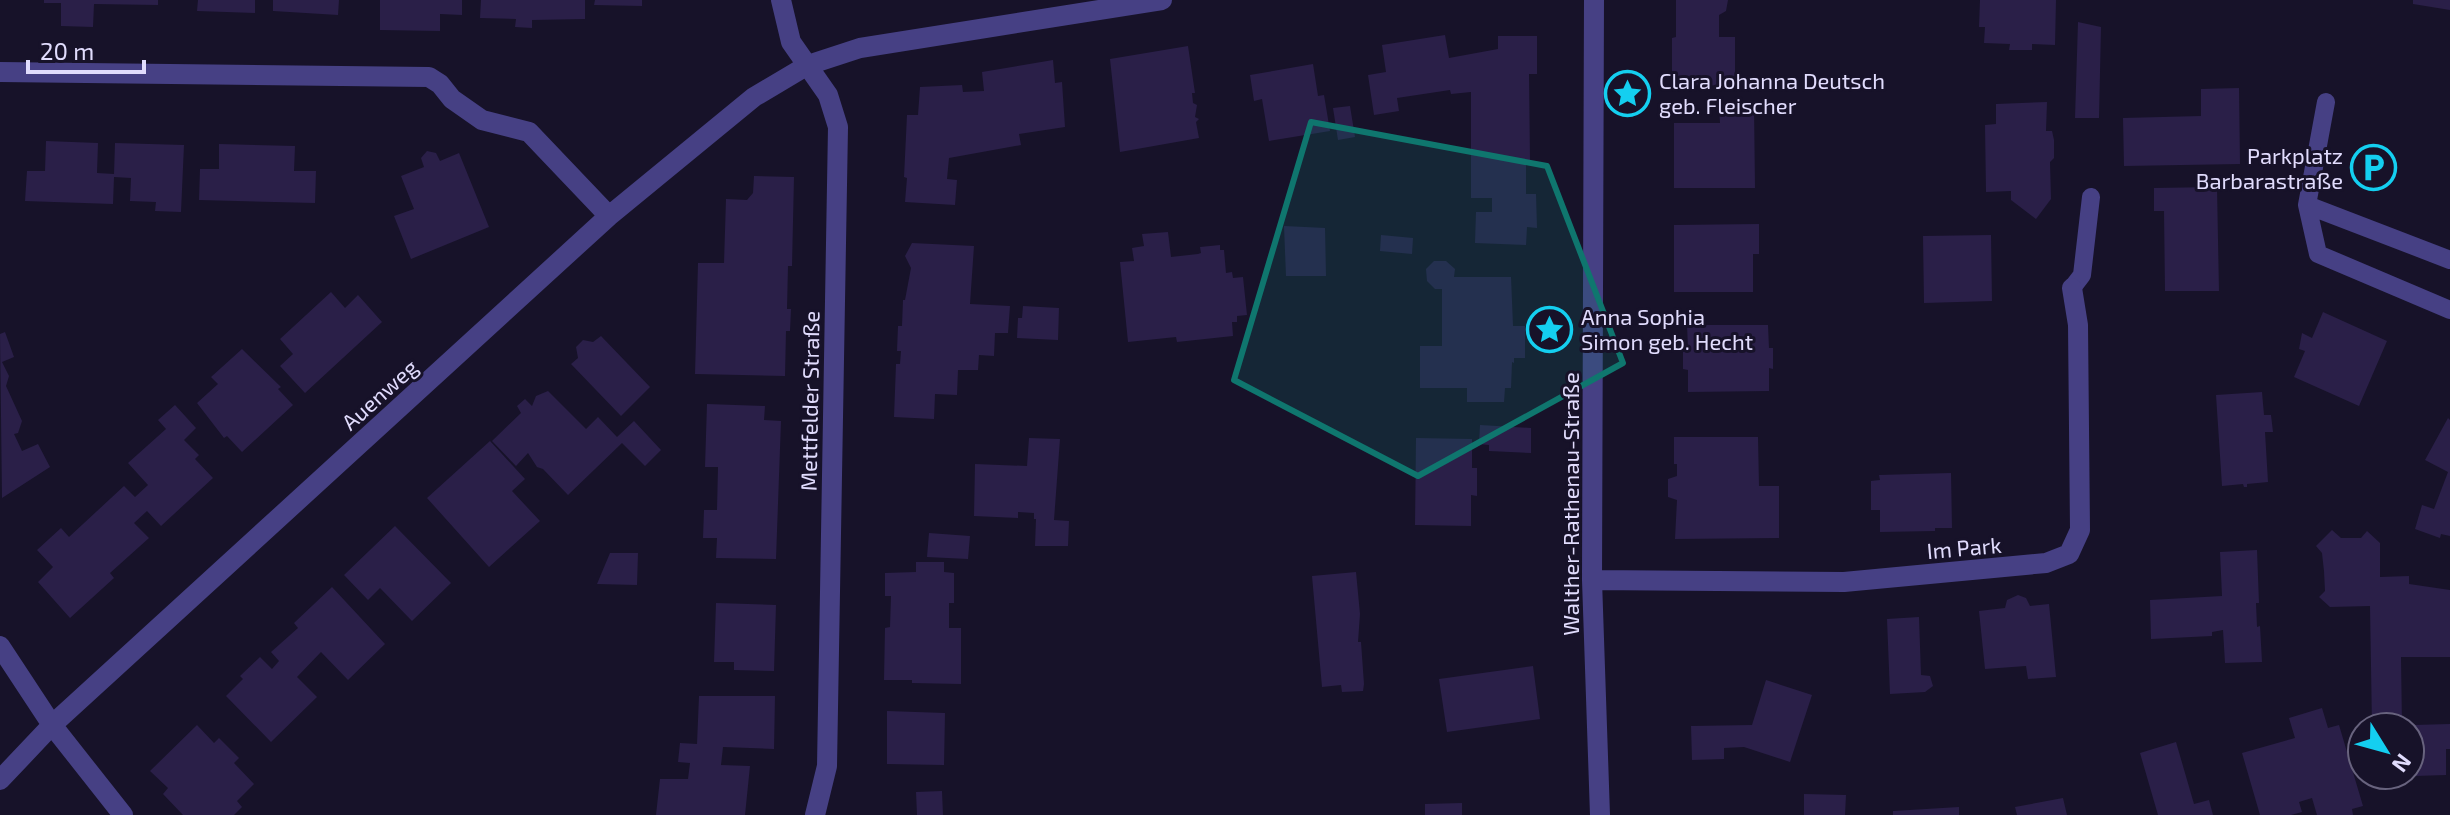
<svg xmlns="http://www.w3.org/2000/svg" width="2450" height="815" viewBox="0 0 2450 815" font-family="'Exo 2',sans-serif">
	<style>
		.building { fill: #2a1f48 }
		.lines { fill: none; stroke-linecap: round; stroke-linejoin: round }
		.lane { stroke: #464084; stroke-width: 18 }
		.street { stroke: #464084; stroke-width: 20 }
		.marked { fill: #0f766e; fill-opacity: 0.2; stroke: #0f766e; stroke-width: 6; stroke-linejoin: round }
		.labels { text-anchor: middle; dominant-baseline: central; stroke-width: 6; stroke-linejoin: round; paint-order: stroke }
		.poi-label { font-size: 22px; fill: #e1dcfd; stroke: #171229; text-anchor: start }
		.street-label { font-size: 22px; fill: #e1dcfd; stroke: #171229 }
	</style>
	<rect width="100%" height="100%" fill="#171229"/>
	<path class="building" d="M44,0H158V5L94,4L93,27L61,26V3H44Z
		M198,0H255V13L197,11Z
		M273,0H339L338,15L273,11Z
		M380,0H462V15L440,14V31L380,30Z
		M481,0H585V19L532,20V28L515,27L516,19L480,18Z
		M595,0H642V6L594,5Z
		M1676,0H1728L1726,11L1719,15V37H1735V85L1672,86V38L1676,37Z
		M1980,0H2056L2055,45L2032,44V50H2009L2010,44L1984,43L1985,27H1979Z
		M2413,0H2450V10L2413,4Z
		M2078,22L2101,27L2099,118H2075Z
		M1445,35L1449,58L1498,49V36H1537V74H1529L1530,160H1526V194H1536L1537,228L1527,227L1526,245L1475,243L1476,212H1492V198H1471V92L1451,94L1450,90L1397,98L1399,111L1374,115L1368,75L1386,72L1382,45Z
		M1188,46L1195,93H1192L1193,103L1197,105L1195,117L1199,119L1196,122L1199,138L1120,152L1110,59Z
		M1053,60L1055,83L1062,82L1065,127L1019,134L1021,145L949,158L947,179L957,180L955,205L905,202L907,178L904,177L907,115H918L920,87L962,85L963,92L984,91L982,72Z
		M1313,64L1318,96L1324,95L1330,131L1269,141L1262,99L1254,101L1250,75Z
		M2239,88L2240,164L2124,166L2123,118L2201,116V89Z
		M2047,102L2046,131H2052L2054,140V158L2050,162L2051,199L2036,219L2011,200V191L1986,192L1985,125L1996,124V104Z
		M1350,106L1355,137L1338,140L1333,108Z
		M1719,106H1754L1755,188H1674V123H1720Z
		M46,141L98,143L97,173L114,174L115,143L184,145L181,212L155,211L156,202L130,201L131,178L114,177L113,204L25,201L27,171H45Z
		M219,144L295,146L294,171H316L315,203L199,200L200,169H219Z
		M427,151L436,153L440,161L459,153L489,227L411,259L394,216L414,209L401,176L424,167L421,158Z
		M754,176L794,177L792,266H788L787,309H791L790,331H786L785,376L695,374L698,263H724L726,199L747,200L753,193Z
		M2217,187L2219,291H2165L2164,211H2154V188Z
		M1759,224V254H1753V292H1674V225Z
		M1284,226L1325,228L1326,276H1286Z
		M1168,232L1171,257L1198,254L1201,253L1200,247L1220,245V250H1224L1226,273L1232,272L1233,278L1243,277L1247,315L1237,316V322H1232L1233,336L1177,342L1176,337L1128,342L1120,262L1134,261L1132,248L1144,246L1142,234Z
		M1381,235L1413,238L1412,254L1380,251Z
		M1991,235L1992,301L1924,303L1923,236Z
		M912,243L974,246L970,304L1010,306L1008,333H995L994,356L979,355L978,370H958L957,395L935,394L934,419L894,417L896,364H900L901,351H897L898,326H902L903,300H905L911,268L905,256Z
		M1434,261H1446L1455,269L1454,277H1511L1513,326H1525V358H1514V363L1512,362L1511,388H1505L1504,402H1467V388H1420V346H1442V289H1435L1427,281L1426,269Z
		M331,292L345,308L358,295L382,322L305,393L280,366L293,354L280,339Z
		M1023,306L1059,308L1058,340L1017,338L1018,318H1022Z
		M2323,312L2387,341L2359,406L2294,377L2305,351L2299,349L2302,333L2312,338Z
		M1687,325H1768L1769,348H1773V369L1769,368V391L1688,392V370L1683,369V348H1688Z
		M5,332L14,357L2,362L9,376L6,386L22,421L18,433L14,434L22,451L38,444L50,467L2,498L0,334Z
		M601,336L650,387L621,416L571,364L578,358L576,347L583,340L593,342Z
		M242,349L281,387L278,389L293,405L242,452L227,436L224,438L197,403L218,384L211,377Z
		M548,391L586,429L598,417L617,437L634,421L661,450L645,466L622,443L568,495L543,469L537,467L528,453L516,466L492,441L521,413L517,406L525,399L532,406L536,396Z
		M2262,392L2264,415H2271L2273,432H2265L2268,482L2247,484V487H2244L2243,484L2222,486L2216,395Z
		M707,404L765,406L764,420L781,421L776,559L716,558L717,538H703L704,510H717L718,467H705Z
		M175,405L196,428L184,440L199,455L195,459L213,478L161,526L147,511L134,523L149,538L110,573L114,578L70,618L38,582L53,567L37,550L61,528L69,537L124,486L135,497L148,485L128,463L166,429L158,420Z
		M2448,418L2450,420V536L2441,534L2440,538L2415,529L2422,505L2434,509L2448,472L2425,460Z
		M1480,425L1531,428V453L1489,451V445L1479,444Z
		M1674,437H1758L1759,486H1779V538L1675,539L1677,500L1668,497V479L1677,476V464H1674Z
		M1029,438L1060,439L1054,520L1069,521L1068,546H1035L1036,519H1034V513L1018,512V518L974,516L975,464L1027,466Z
		M1416,438L1472,439V468H1477V496L1471,495V526L1415,525Z
		M490,441L525,479L512,491L540,521L489,567L427,498Z
		M1951,473L1952,528H1935V531L1880,532V510H1871V481L1880,480L1879,475Z
		M395,526L451,583L412,621L380,588L368,600L344,575Z
		M2332,530L2341,538H2361L2367,531L2380,543V577L2409,576V584L2450,590V657H2401L2402,726L2372,727L2370,606L2330,607L2319,597L2325,591L2324,571L2322,553L2316,546Z
		M929,533L970,536L968,559L927,557Z
		M2257,550L2259,603H2256L2257,627L2260,626L2262,662L2225,663L2223,630L2212,632V636L2151,639L2150,600L2222,596L2220,552Z
		M610,553H638L637,585L597,584Z
		M916,562H944V572L954,573V603H949V628H961V684L912,683V680H884L885,628L890,627L891,596H885V573L916,572Z
		M1356,572L1360,614L1358,642H1361L1364,684L1363,691L1342,692L1341,685L1322,687L1312,576Z
		M332,587L385,644L348,680L321,652L297,677L317,697L271,742L226,696L243,679L240,676L260,657L272,669L279,661L271,652L298,628L294,623Z
		M2018,595L2026,598L2030,606L2049,604L2056,677L2028,679L2026,666L1985,669L1979,611L2005,608L2007,600Z
		M716,603L776,605L774,671L734,670V662H714Z
		M1919,617L1921,675L1930,676L1933,686L1925,692L1890,694L1887,619Z
		M1533,666L1540,719L1447,732L1439,679Z
		M1766,680L1812,695L1790,762L1744,747L1724,748V759L1692,760L1691,726L1752,725Z
		M699,696H775L774,749L723,747L721,765L750,766L745,815H656L660,779H688L690,763L678,762L680,743L697,744Z
		M2322,708L2328,728L2339,725L2363,806L2352,809L2353,815H2317L2312,798L2299,802L2302,812L2291,815H2260L2242,753L2295,738L2289,718Z
		M887,711L945,713L944,765L887,764Z
		M2450,724V749H2446V775L2415,776L2414,725Z
		M197,725L214,743L219,738L239,758L234,763L254,784L237,801L242,807L234,815H183L163,794L168,788L150,771Z
		M2176,742L2194,804L2209,800L2213,815H2158L2140,753Z
		M942,791L943,815H917L916,792Z
		M1804,794L1846,795L1845,815H1804Z
		M2063,798L2067,815H2017L2015,807Z
		M1462,803V815H1425V804Z
		M1959,807V815H1893V811Z"/>
	<g class="lines">
		<path class="lane" d="M2326,102L2307,205L2318,254L2450,310
			M2307,205L2450,260
			M2072,288L2082,275L2091,197"/>
		<path class="street" d="M781,0L791,42L828,95L838,127L827,766L815,815
			M1594,0L1592,580L1600,815
			M0,72L429,77L440,84L452,99L482,120L529,132L609,216
			M1592,580L1844,582L2046,563L2069,554L2080,530L2078,325L2072,288
			M0,646L52,725L123,815
			M0,780L52,725L609,216L754,97L808,65L860,48L1162,0"/>
	</g>
	<path class="marked" d="M1311,122L1547,166L1623,363L1418,476L1234,380Z"/>
	<defs>
		<symbol id="sight-ring" viewBox="-11 -11 22 22"><circle r="9.5" fill="#171229" stroke="#14cff0" stroke-width="1.5"/><path d="M0-6L1.8-2.2L6-1.7L2.9 1.2L3.7 5.4L0 3.3L-3.7 5.4L-2.9 1.2L-6-1.7L-1.8-2.2Z" fill="#14cff0"/></symbol>
		<symbol id="parking-ring" viewBox="-11 -11 22 22"><circle r="9.5" fill="#171229" stroke="#14cff0" stroke-width="1.5"/><path d="M-3.5-5.5H1a3.5 3.5 0 0 1 0 7H-1V5.5H-3.5ZM-1-3.4V-.6H.8a1.4 1.4 0 0 0 0-2.8Z" fill="#14cff0"/></symbol>
	</defs>
	<g fill-rule="evenodd">
		<use href="#sight-ring" x="1602" y="68" width="51" height="51"/>
		<use href="#parking-ring" x="2348" y="142" width="51" height="51"/>
		<use href="#sight-ring" x="1524" y="304" width="51" height="51"/>
	</g>
	<g class="labels">
		<g class="poi-label">
			<text x="1659" y="80">Clara Johanna Deutsch<tspan x="1659" dy="25">geb. Fleischer</tspan></text>
			<text x="2343" y="155" text-anchor="end">Parkplatz<tspan x="2343" dy="25">Barbarastraße</tspan></text>
			<text x="1581" y="316">Anna Sophia<tspan x="1581" dy="25">Simon geb. Hecht</tspan></text>
		</g>
		<g class="street-label">
			<text transform="translate(379 394) rotate(-42)">Auenweg</text>
			<text transform="translate(809 401) rotate(-89)">Mettfelder Straße</text>
			<text transform="translate(1570 504) rotate(-90)">Walther-Rathenau-Straße</text>
			<text transform="translate(1964 547) rotate(-5)">Im Park</text>
		</g>
	</g>
	<g transform="translate(2386 751) rotate(127)"><circle r="38" fill="#171229" stroke="#68637e" stroke-width="2"/>
	<path d="M0-6L14 30L0 20L-14 30Z" fill="#14cff0"/>
	<text y="-12" font-size="22" font-weight="bold" text-anchor="middle" fill="#e1dcfd">N</text>
	</g>
	<path d="M28 60v12h116v-12" fill="none" stroke="#e1dcfd" stroke-width="4"/>
	<text x="40" y="60" font-size="24" fill="#e1dcfd" stroke="#171229" stroke-width="6" paint-order="stroke">20 m</text>
</svg>
